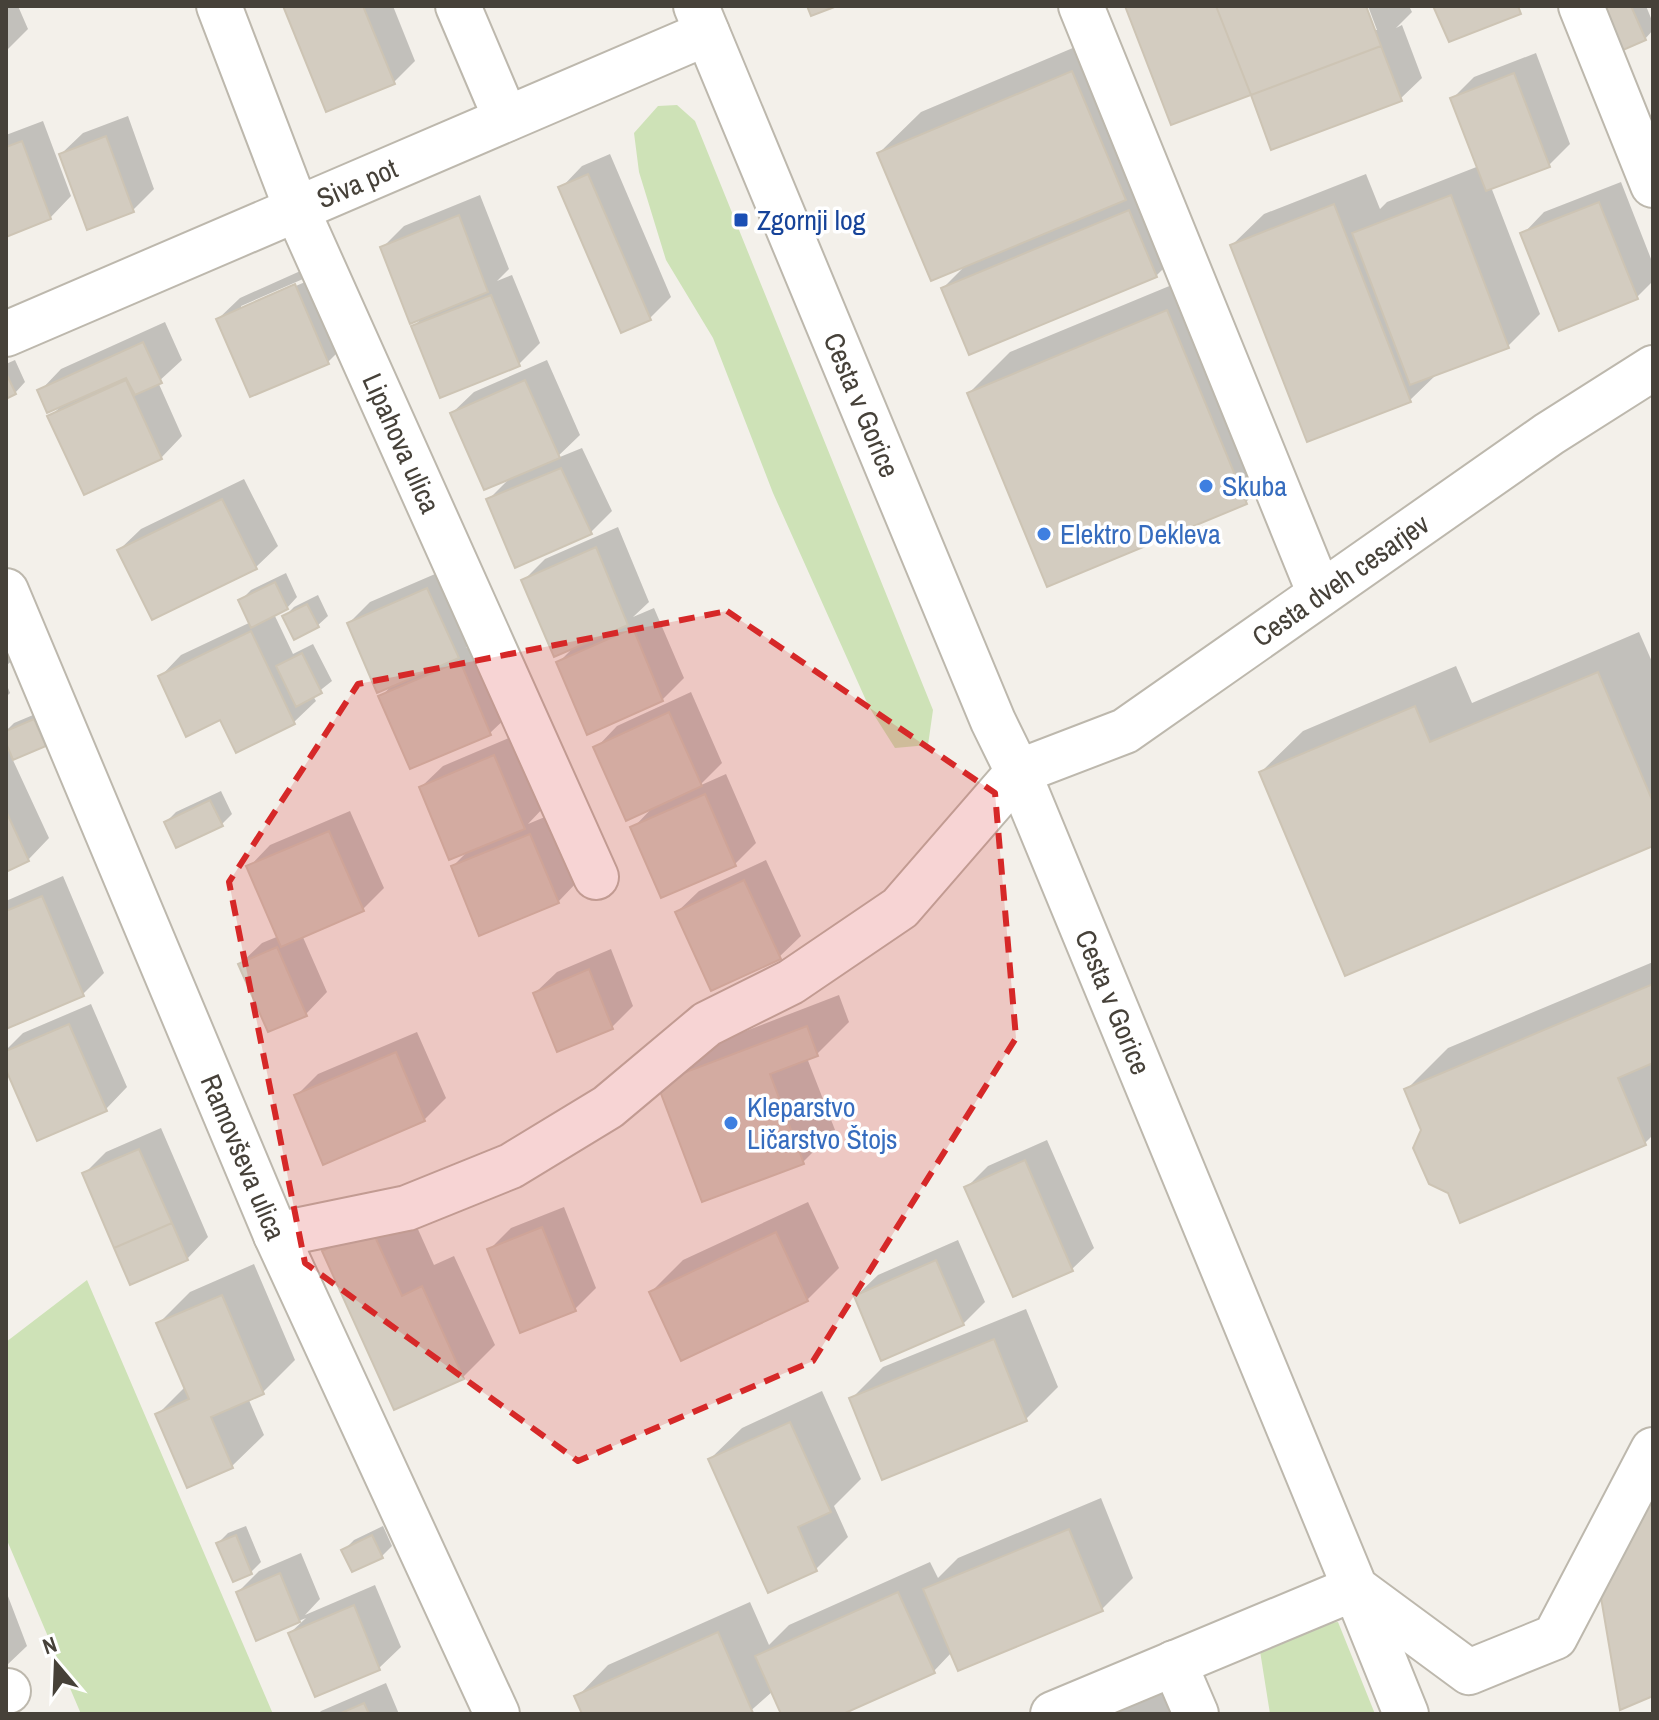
<svg xmlns="http://www.w3.org/2000/svg" width="1659" height="1720" viewBox="0 0 1659 1720" font-family="'Archivo Narrow',sans-serif">
	<style>
		.green { fill: #cee2b7 }
		.shadow { fill: #0003; fill-rule: evenodd }
		.building { fill: #d3ccc0; stroke: #cdc4b4; stroke-width: 2 }
		.lines { fill: none; stroke-linecap: round; stroke-linejoin: round }
		.minor-casing { stroke: #bdb8ad; stroke-width: 48 }
		.minor { stroke: #fff; stroke-width: 44 }
		.marked { fill: #d62828; fill-opacity: 0.2; stroke: #d62828; stroke-width: 6; stroke-dasharray: 16 10; stroke-linejoin: round }
		.transit-dot { fill: #1a4fb4; stroke: #fff; stroke-width: 3 }
		.shop-dot { fill: #3f7fe0; stroke: #fff; stroke-width: 3 }
		.labels { text-anchor: middle; dominant-baseline: central; stroke-width: 7; stroke-linejoin: round; paint-order: stroke }
		.street-label { font-size: 28px; fill: #464139; stroke: #fff }
		.transit-label { font-size: 28px; fill: #164399; stroke: #fff; text-anchor: start }
		.shop-label { font-size: 28px; fill: #366cbe; stroke: #fff; text-anchor: start }
	</style>
	<rect width="100%" height="100%" fill="#f3f0ea"/>
	<path class="green" d="M677,105L695,121L933,710L928,745L895,748L869,707L773,493L713,338L666,260L639,172L634,133L658,106Z
		M87,1280L273,1714H81L6,1538V1342Z
		M1338,1622L1375,1714H1270L1260,1651L1318,1624Z"/>
	<path class="shadow" d="M6,6H18L28,29L6,51Z
		M285,6H393L415,61L394,82Z
		M1127,6H1364L1373,30H1377L1368,6H1409L1412,12L1396,28L1402,25L1422,78L1400,99L1252,92Z
		M1602,6H1646L1653,23V30L1645,39Z
		M1113,31L1166,157L1131,192L1161,179L1188,244L1156,276L943,288L967,264L879,153L921,112Z
		M1536,53L1570,144L1549,165L1491,187L1540,314L1508,346L1438,373L1410,400L1232,245L1264,214L1366,174L1380,209L1387,202L1479,166L1453,98L1474,77Z
		M128,116L154,189L133,210L61,154L83,133Z
		M43,121L71,196L50,218L6,235V135Z
		M610,154L671,297L650,318L561,188L582,166Z
		M1621,182L1653,264V281L1636,298L1523,234L1544,212Z
		M480,195L509,269L497,281L512,275L540,343L519,364L413,327L425,315L383,247L404,226Z
		M316,264L349,341L328,362L218,319L240,298ZM303,279L305,282L241,310V306Z
		M1208,270L1287,461L1246,502L969,393L1010,352Z
		M165,322L182,360L158,382L182,436L161,458L50,417L62,405L40,391L61,369Z
		M15,360L25,382L15,393L6,396V364Z
		M547,360L580,435L555,459L582,448L612,511L591,532L488,500L512,476L452,413L474,392Z
		M244,479L278,546L256,567L153,618L119,550L141,529Z
		M618,527L649,602L633,617L654,608L684,678L662,700L558,663L575,646L524,580L545,559Z
		M449,568L479,635L466,648L482,641L512,712L490,733L381,697L392,685L349,623L370,602Z
		M286,573L297,597L287,608L274,614L293,654L313,644L332,681L313,696L316,701L294,722L237,750L221,718L160,677L181,655L251,622L240,601L251,590Z
		M6,593L31,643L6,666Z
		M318,595L328,616L317,626L284,617L294,607Z
		M1639,632L1653,664V844L1261,772L1303,731L1456,666L1472,703Z
		M6,683L10,693L6,697Z
		M691,692L722,763L699,786L726,774L756,843L734,865L633,828L653,807L596,748L617,726Z
		M45,710L55,734L45,744L12,758L49,838L28,860L6,870V752L11,750L6,731L14,723Z
		M516,735L545,806L528,824L552,814L579,880L558,902L453,866L470,849L421,787L443,766Z
		M221,791L232,814L222,824L177,845L166,822L176,812Z
		M350,811L384,888L363,909L302,935L327,992L306,1014L240,964L262,943L279,936L249,867L270,845Z
		M766,860L801,936L779,957L677,912L699,891Z
		M63,876L104,973L83,994L6,1026V901Z
		M611,949L633,1006L612,1027L535,993L557,972Z
		M1653,962V1135L1645,1143L1449,1191L1407,1089L1448,1048Z
		M839,995L849,1022L817,1054L807,1058L835,1130L803,1162L703,1200L659,1084L691,1052Z
		M91,1004L127,1087L106,1109L6,1065V1050L23,1033Z
		M417,1032L446,1098L424,1120L296,1096L318,1074Z
		M161,1128L208,1237L187,1259L84,1174L106,1152Z
		M1047,1140L1094,1248L1072,1269L1014,1295L966,1188L988,1166Z
		M404,1198L434,1265L454,1256L495,1345L463,1377L395,1408L324,1252L356,1220Z
		M808,1202L839,1268L807,1300L651,1292L683,1260Z
		M564,1207L596,1288L575,1309L489,1250L511,1228Z
		M958,1240L985,1302L963,1324L856,1296L878,1275Z
		M254,1264L295,1360L263,1392L248,1398L264,1435L232,1466L157,1415L185,1387L158,1324L190,1292Z
		M1026,1309L1058,1387L1026,1419L851,1399L883,1367Z
		M822,1391L861,1479L834,1506L848,1537L816,1569L710,1459L742,1428Z
		M1101,1498L1133,1578L1102,1609L952,1652L934,1671L838,1714H783L773,1691L747,1714H584L577,1697L608,1665L750,1602L769,1645L789,1625L930,1562L938,1578L958,1558Z
		M246,1526L261,1562L251,1572L218,1543L228,1533Z
		M383,1526L392,1546L382,1556L344,1550L354,1540Z
		M301,1553L320,1599L305,1615L375,1585L401,1647L379,1668L316,1695L290,1633L306,1618L257,1638L238,1592L259,1571Z
		M6,1591L27,1646L6,1666Z
		M386,1683L399,1714H318L321,1711Z
		M1173,1685L1185,1714H1100Z"/>
	<path class="building" d="M283,6H363L395,84L326,112Z
		M807,6H837L811,16Z
		M1125,6H1216L1251,95L1171,125Z
		M1216,6H1366L1381,46L1251,95Z
		M1433,6H1518L1521,14L1449,42Z
		M1605,6H1631L1646,40L1614,54L1595,10Z
		M1381,46L1402,101L1271,150L1251,95Z
		M1072,71L1126,200L931,281L877,153Z
		M1514,73L1550,167L1486,191L1450,98Z
		M106,136L134,212L87,230L59,154Z
		M22,141L51,219L6,237V147Z
		M588,174L651,320L621,333L558,187Z
		M1451,195L1509,348L1410,385L1352,233Z
		M1599,202L1638,299L1559,331L1520,233Z
		M1334,204L1411,402L1307,442L1230,245Z
		M1129,210L1157,277L969,355L941,288Z
		M459,215L488,292L410,324L380,247Z
		M295,284L329,364L250,397L216,319Z
		M491,295L520,366L440,398L411,326Z
		M1167,310L1247,504L1047,587L967,393Z
		M143,342L162,383L135,395L126,378L47,413L37,390Z
		M6,373L16,394L6,399Z
		M126,380L162,459L84,495L47,416Z
		M525,380L560,458L484,490L450,413Z
		M561,468L592,534L515,568L486,499Z
		M222,499L257,569L152,620L117,550Z
		M596,547L628,625L554,657L521,580Z
		M275,582L288,609L251,628L238,600Z
		M427,588L459,658L377,693L347,623Z
		M307,604L319,627L294,640L282,616Z
		M633,628L663,701L587,735L556,662Z
		M251,631L295,724L236,753L220,720L186,737L158,676Z
		M302,653L322,693L296,707L276,666Z
		M460,661L491,735L410,769L378,696Z
		M1598,672L1653,802V846L1345,976L1259,772L1415,706L1430,742Z
		M669,712L702,786L626,821L593,747Z
		M34,719L46,746L13,760L6,743V731Z
		M494,755L525,829L449,860L419,787Z
		M705,794L736,866L661,898L630,827Z
		M210,800L223,826L176,848L164,822Z
		M6,811L29,861L6,872Z
		M329,831L364,911L281,947L246,866Z
		M530,834L559,903L479,936L451,866Z
		M744,880L781,959L711,991L675,912Z
		M42,896L84,996L6,1029V911Z
		M277,947L307,1016L268,1032L238,964Z
		M589,969L613,1029L557,1052L533,993Z
		M1653,984V1063L1618,1078L1646,1145L1460,1223L1448,1193L1429,1184L1413,1148L1421,1130L1404,1089Z
		M69,1024L107,1111L37,1141L6,1070V1051Z
		M807,1026L818,1056L770,1074L804,1164L702,1202L657,1083Z
		M396,1052L425,1121L323,1165L294,1095Z
		M139,1149L172,1223L114,1248L82,1173Z
		M1025,1160L1073,1271L1013,1297L964,1187Z
		M172,1223L188,1260L130,1285L114,1248Z
		M542,1227L576,1311L520,1333L487,1249Z
		M371,1228L402,1296L422,1286L464,1379L394,1410L322,1251Z
		M776,1232L808,1301L681,1361L649,1292Z
		M936,1260L964,1325L881,1361L854,1296Z
		M222,1295L264,1394L211,1417L233,1468L187,1488L155,1414L189,1399L156,1323Z
		M994,1339L1027,1421L882,1480L849,1398Z
		M790,1422L831,1512L798,1527L817,1571L768,1593L708,1459Z
		M1653,1491V1696L1620,1710L1595,1562Z
		M1069,1529L1103,1611L958,1671L923,1589Z
		M236,1535L252,1574L233,1582L216,1543Z
		M372,1535L383,1558L352,1572L341,1550Z
		M280,1573L300,1622L256,1641L236,1592Z
		M898,1592L935,1673L843,1714H781L755,1656Z
		M354,1605L380,1670L315,1697L288,1633Z
		M718,1632L753,1713L582,1714L574,1696Z
		M364,1703L369,1714H339Z"/>
	<g class="lines">
		<defs>
			<g id="minor">
				<path id="s1" d="M219,6L297,210L596,877"/>
				<path d="M458,6L506,119"/>
				<path id="s2" d="M696,6L993,721L1018,772L1355,1588L1469,1672L1555,1637L1653,1450"/>
				<path d="M1081,6L1320,594"/>
				<path d="M1581,6L1653,185"/>
				<path id="s3" d="M6,334L707,33"/>
				<path id="s4" d="M6,591L276,1235L497,1714"/>
				<path id="s5" d="M276,1235L407,1208L511,1166L608,1107L707,1024L791,982L900,908L1018,772L1125,731L1549,434L1653,368"/>
				<path d="M1174,1663L1196,1714"/>
				<path d="M6,1691H8"/>
				<path d="M1053,1714L1355,1588L1406,1714"/>
			</g>
		</defs>
		<use href="#minor" class="minor-casing"/>
		<use href="#minor" class="minor"/>
	</g>
	<path class="marked" d="M727,611L995,793L1016,1038L813,1361L578,1461L305,1263L229,882L358,684Z"/>
	<rect class="transit-dot" x="733" y="212" width="16" height="16" rx="4"/>
	<g class="shop-dot">
		<circle cx="1206" cy="486" r="8"/>
		<circle cx="1044" cy="534" r="8"/>
		<circle cx="731" cy="1123" r="8"/>
	</g>
	<g class="labels">
		<g class="street-label">
			<text stroke="none"><textPath href="#s3" startOffset="382">Siva pot</textPath></text>
			<text stroke="none"><textPath href="#s2" startOffset="432">Cesta v Gorice</textPath></text>
			<text stroke="none"><textPath href="#s1" startOffset="474">Lipahova ulica</textPath></text>
			<text stroke="none"><textPath href="#s5" startOffset="1272">Cesta dveh cesarjev</textPath></text>
			<text stroke="none"><textPath href="#s2" startOffset="1080">Cesta v Gorice</textPath></text>
			<text stroke="none"><textPath href="#s4" startOffset="614">Ramovševa ulica</textPath></text>
		</g>
		<g class="transit-label">
			<text x="757" y="220">Zgornji log</text>
		</g>
		<g class="shop-label">
			<text x="1222" y="486">Skuba</text>
			<text x="1060" y="534">Elektro Dekleva</text>
			<text x="747" y="1107">Kleparstvo<tspan x="747" dy="32">Ličarstvo Štojs</tspan></text>
		</g>
	</g>
	<rect width="1659" height="1720" fill="none" stroke="#464139" stroke-width="16"/>
	<g transform="translate(56 1664) rotate(341)" stroke="#ffffff" stroke-width="6" paint-order="stroke">
	<path d="M0-6L14 30L0 20L-14 30Z" fill="#464139"/>
	<text y="-12" font-size="22" font-weight="bold" text-anchor="middle" fill="#464139">N</text>
	</g>
</svg>
